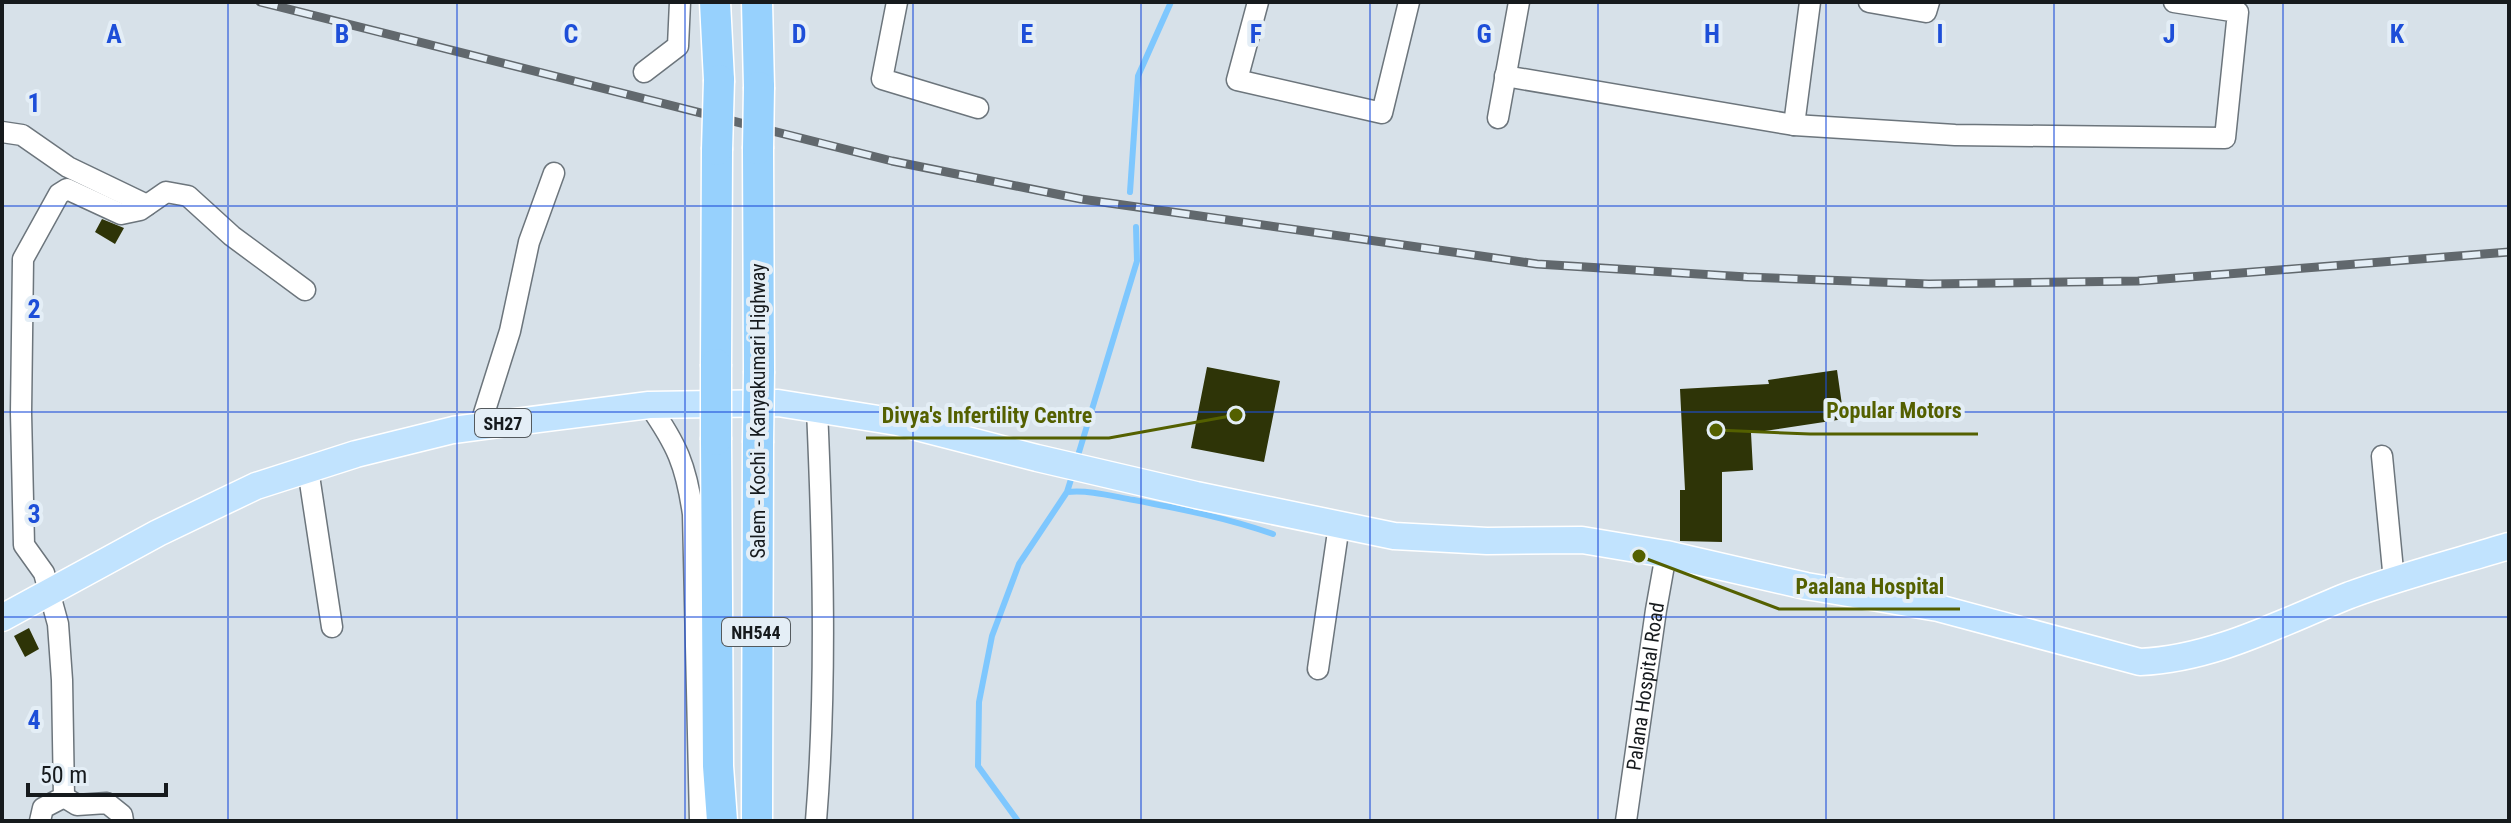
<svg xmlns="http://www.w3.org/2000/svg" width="2511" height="823" viewBox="0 0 2511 823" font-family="'Roboto Condensed',sans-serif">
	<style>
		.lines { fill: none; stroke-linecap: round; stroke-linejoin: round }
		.stream { stroke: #7ec7fe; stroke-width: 6 }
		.building { fill: #2e3407 }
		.minor-casing { stroke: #6c757c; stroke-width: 23 }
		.major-casing { stroke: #fff; stroke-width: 29 }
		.highway-casing { stroke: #fff; stroke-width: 33 }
		.minor { stroke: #fff; stroke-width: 20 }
		.major { stroke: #c1e3fe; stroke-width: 26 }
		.highway { stroke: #97d1fd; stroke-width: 30 }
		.rail-casing { stroke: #61686d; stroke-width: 9 }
		.rail { stroke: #e4eef6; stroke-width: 6; stroke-dasharray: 18; stroke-linecap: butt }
		.highway-bridge-casing { stroke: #fff; stroke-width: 33; stroke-linecap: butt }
		.highway-bridge { stroke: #97d1fd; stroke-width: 30 }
		.grid { fill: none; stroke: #1d4ed8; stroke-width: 2; stroke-opacity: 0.55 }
		.labels { text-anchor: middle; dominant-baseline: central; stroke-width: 8; stroke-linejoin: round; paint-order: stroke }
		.shield { fill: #e4eef6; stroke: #545a5e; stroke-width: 2 }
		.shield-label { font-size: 18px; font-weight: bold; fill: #161a1d }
		.street-label { font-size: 20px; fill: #161a1d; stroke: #e4eef6 }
		.grid-label { font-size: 26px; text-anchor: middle; font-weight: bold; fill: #1d4ed8; stroke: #e4eef6; stroke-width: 8; stroke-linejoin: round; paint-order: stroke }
		.leader { fill: none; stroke: #546000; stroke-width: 3 }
		.callout-dot { fill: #546000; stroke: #e4eef6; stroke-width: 3 }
		.callout-label { font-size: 22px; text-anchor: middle; font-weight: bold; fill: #546000; stroke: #e4eef6; stroke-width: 8; stroke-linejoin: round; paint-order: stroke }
	</style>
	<rect width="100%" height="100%" fill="#d7e1e9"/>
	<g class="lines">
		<path class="stream" d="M1130,192L1138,76L1171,2
			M1076,462L1137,261L1136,227
			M1067,492C1091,490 1111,496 1134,500C1181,509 1227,518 1273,534
			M1018,821L978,766L979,702L992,636L1019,564L1067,492L1073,473"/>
	</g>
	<path class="building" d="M102,219L124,228L115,244L95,232Z
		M1207,367L1280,381L1264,462L1191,448Z
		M1837,370L1844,419L1751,433L1753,470L1722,472V542L1680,541V490H1685L1680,389L1769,384L1768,380Z
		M29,628L39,649L25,657L14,636Z"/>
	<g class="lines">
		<defs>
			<g id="minor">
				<path d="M897,2L882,79L978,108"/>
				<path d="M1258,2L1237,80L1382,113L1409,2"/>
				<path d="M1869,2L1926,12L1929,2"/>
				<path d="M644,72L678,46L680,2"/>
				<path d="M1505,76L1794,125L1955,135L2225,138L2238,12L2174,2"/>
				<path d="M1498,118L1519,2"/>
				<path d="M1794,125L1810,2"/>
				<path d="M2,132L22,135L68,167L147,205"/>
				<path d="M649,405C677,445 686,465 693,514L700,821"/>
				<path d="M480,426L510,331L529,242L554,173"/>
				<path d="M2382,456L2394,581"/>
				<path d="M308,469L332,627"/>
				<path d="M1318,669L1339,525"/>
				<path d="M64,797L77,805L107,803L122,815L123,821"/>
				<path d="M40,821L43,808L64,797L62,680L58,624L44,573L24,545L21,413L23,259L59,194L67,189L121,214L140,210L166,192L188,196L232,236L305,290"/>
				<path d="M816,821C827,685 823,546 817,409"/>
				<path id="s1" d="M1626,821L1656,610L1666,554"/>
			</g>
			<path id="major" d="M2,618L158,533L256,486L356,454L453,430L649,405L778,403L897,422L1037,458L1196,495L1394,536L1487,541L1582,540L1666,554L1806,586L1938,608L2140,662C2214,659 2282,622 2350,595C2402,576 2456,562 2509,546"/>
			<path id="highway" d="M715,2L719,80
				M757,2L759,87
				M758,149L759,371
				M716,364L717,150
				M716,440L718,766L722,821
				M757,821L758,443"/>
		</defs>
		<use href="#minor" class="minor-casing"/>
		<use href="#major" class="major-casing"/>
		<use href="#highway" class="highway-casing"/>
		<use href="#minor" class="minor"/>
		<use href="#major" class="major"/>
		<use href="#highway" class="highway"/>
		<defs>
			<path id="rail" d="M260,2L892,161L1081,199L1537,264L1747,277L1929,284L2138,281L2509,252"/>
		</defs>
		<use href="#rail" class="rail-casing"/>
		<use href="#rail" class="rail"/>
		<defs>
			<path id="highway-bridge" d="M758,149L759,87
				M717,150L719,80
				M716,364V440
				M758,443L759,371"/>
		</defs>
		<use href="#highway-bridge" class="highway-bridge-casing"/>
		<use href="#highway-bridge" class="highway-bridge"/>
	</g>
	<path class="grid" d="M228,2V821M457,2V821M685,2V821M913,2V821M1141,2V821M1370,2V821M1598,2V821M1826,2V821M2054,2V821M2283,2V821M2,206H2509M2,412H2509M2,617H2509"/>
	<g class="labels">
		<g class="shield">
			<rect x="475" y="409" width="56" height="28" rx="6"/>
			<rect x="722" y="618" width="68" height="28" rx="6"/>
		</g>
		<g class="shield-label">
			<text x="503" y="423">SH27</text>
			<text x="756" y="632">NH544</text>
		</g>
		<g class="street-label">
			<text transform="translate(758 411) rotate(-90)">Salem - Kochi - Kanyakumari Highway</text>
			<text stroke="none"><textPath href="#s1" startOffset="136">Palana Hospital Road</textPath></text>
		</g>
	</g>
	<g class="grid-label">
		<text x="114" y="43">A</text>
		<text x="342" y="43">B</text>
		<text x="571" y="43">C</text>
		<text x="799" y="43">D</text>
		<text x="1027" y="43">E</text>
		<text x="1256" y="43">F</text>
		<text x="1484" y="43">G</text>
		<text x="1712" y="43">H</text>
		<text x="1940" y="43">I</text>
		<text x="2169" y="43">J</text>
		<text x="2397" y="43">K</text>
		<text x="34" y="112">1</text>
		<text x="34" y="318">2</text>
		<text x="34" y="523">3</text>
		<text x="34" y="729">4</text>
	</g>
	<path class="leader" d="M1716 430L1810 434H1978M1236 415L1109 438H866M1639 556L1779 609H1960"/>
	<g class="callout-dot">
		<circle cx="1716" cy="430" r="8"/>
		<circle cx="1236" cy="415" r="8"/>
		<circle cx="1639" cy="556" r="8"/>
	</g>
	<g class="callout-label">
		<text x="1894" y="418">Popular Motors</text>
		<text x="987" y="423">Divya's Infertility Centre</text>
		<text x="1870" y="594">Paalana Hospital</text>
	</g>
	<rect width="2511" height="823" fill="none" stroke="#161a1d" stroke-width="8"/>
	<path d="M28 783v12h138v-12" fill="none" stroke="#161a1d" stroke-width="4"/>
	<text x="40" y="783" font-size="24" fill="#161a1d" stroke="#e4eef6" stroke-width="6" paint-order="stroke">50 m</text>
</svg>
